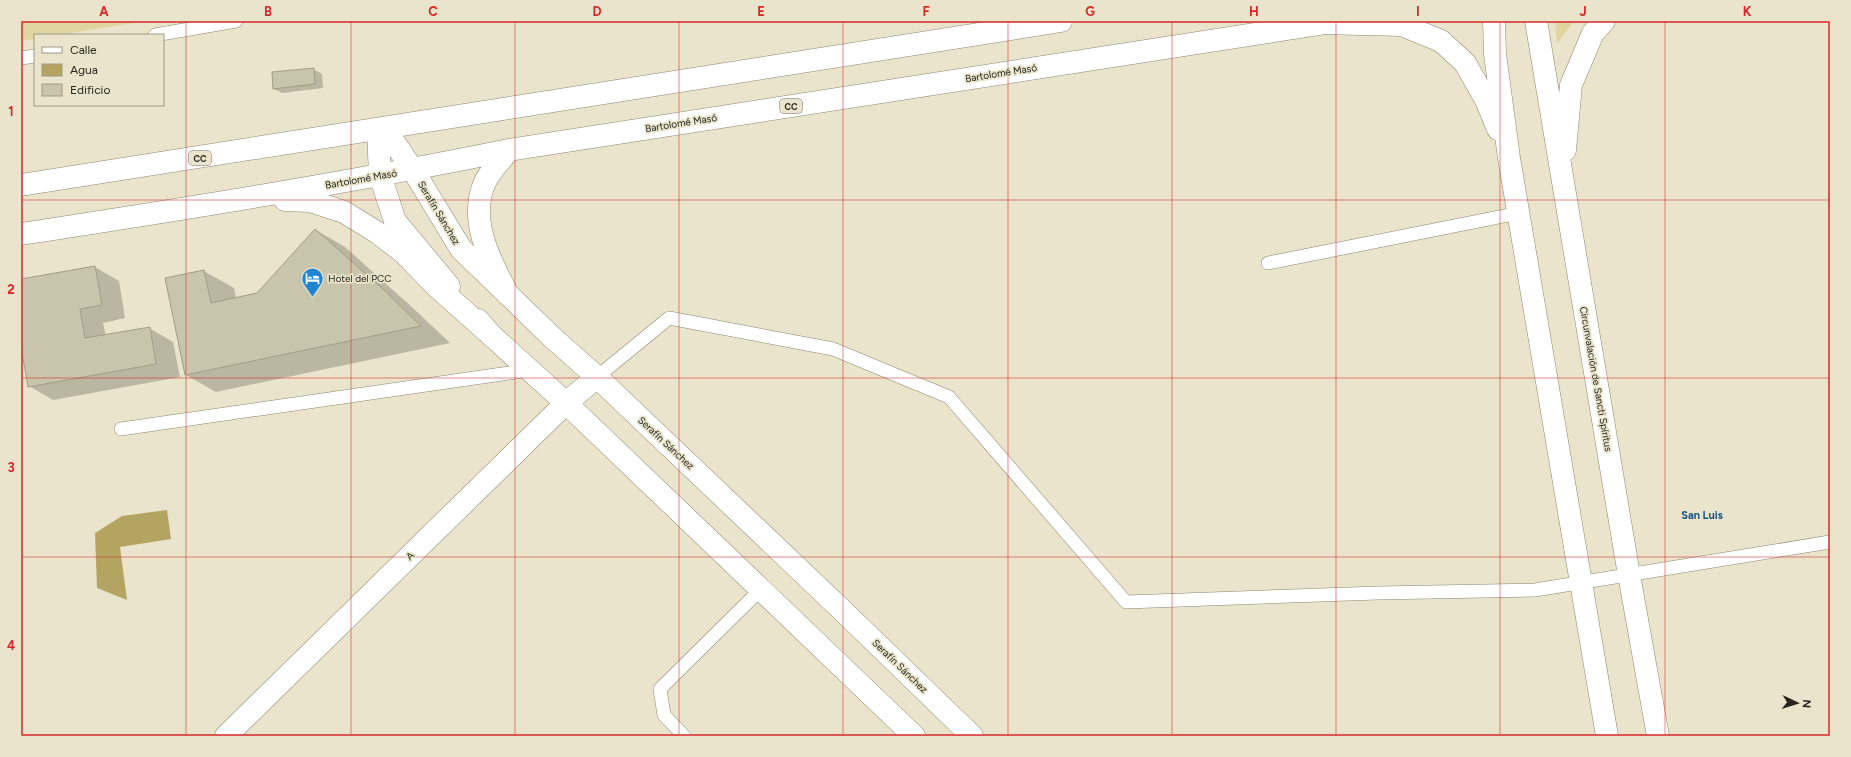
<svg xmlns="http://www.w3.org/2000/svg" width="1851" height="757" viewBox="0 0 1851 757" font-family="Figtree,sans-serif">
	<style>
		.green { fill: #e0d5a1 }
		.water { fill: #b3a561 }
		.shadow { fill: #0003 }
		.building { fill: #c9c4ac; stroke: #a29d85 }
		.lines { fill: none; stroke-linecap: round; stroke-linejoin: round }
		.lane-casing { stroke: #8c8770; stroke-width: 14 }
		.secondary-casing { stroke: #8c8770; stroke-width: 23 }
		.primary-casing { stroke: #8c8770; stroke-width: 23 }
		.highway-casing { stroke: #8c8770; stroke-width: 23 }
		.lane { stroke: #fff; stroke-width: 13 }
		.secondary { stroke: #fff; stroke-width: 22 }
		.primary { stroke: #fff; stroke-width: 22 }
		.highway { stroke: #fff; stroke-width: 22 }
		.grid { fill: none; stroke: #d62828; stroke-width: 1; stroke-opacity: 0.55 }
		.labels { text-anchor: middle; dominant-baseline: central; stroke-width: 3.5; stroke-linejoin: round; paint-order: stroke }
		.shield { fill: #e9e4cb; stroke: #625f51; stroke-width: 1 }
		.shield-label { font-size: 9px; font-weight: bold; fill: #28261d }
		.street-label { font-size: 10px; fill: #28261d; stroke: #e9e4cb }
		.poi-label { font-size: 10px; fill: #28261d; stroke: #e9e4cb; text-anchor: start }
		.neighbourhood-label { font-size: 11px; font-weight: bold; fill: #1b5687; stroke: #e9e4cb }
		.neatline { fill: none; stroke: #d62828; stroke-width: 1.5 }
		.grid-label { font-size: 13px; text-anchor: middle; font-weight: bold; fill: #d62828 }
	</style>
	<rect width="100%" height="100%" fill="#e9e4cb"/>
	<path class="green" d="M21,21H146L58,35H35V39L21,41Z
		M1555,21H1574L1557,44Z"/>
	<path class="water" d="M167,510L171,539L120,547L127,600L97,588L95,533L122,516Z"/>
	<path class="shadow" d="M313,69L322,74L323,88L282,93L274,89Z
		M316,230L345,247L413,308L450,343L216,392L186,375L166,279L204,271L234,288L236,298L257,294Z
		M95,267L119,281L125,318L103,323L106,336L149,328L173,342L180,377L53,400L29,386L21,342V280Z"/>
	<path class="building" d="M314,68L315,84L273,89L272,72Z
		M315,229L383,289L421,326L185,375L165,278L204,270L211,303L257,293Z
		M95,266L102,305L80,309L85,338L150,327L156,364L28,387L21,347V279Z"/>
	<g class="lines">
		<defs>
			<path id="lane" d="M155,35L236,21
				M21,58L35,56
				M1268,263L1519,213
				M597,377L669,318L833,349L949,397L1126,602L1378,593L1535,590L1830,542
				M121,429L530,370
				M684,736L664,715L660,689L761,589"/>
			<path id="secondary" d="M385,129L413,170L461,249L554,339L597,377L844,612L972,736
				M378,130L380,175L395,221L449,286
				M478,320L491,335L566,403L914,736
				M226,736L566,403L597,377"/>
			<path id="primary" d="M21,185L1061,21
				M285,200L310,201L344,212L378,233L404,253L437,287L491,335
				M21,234C184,209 347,183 509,150L1339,21
				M507,293C490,260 468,220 485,182C490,171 501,160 509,150"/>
			<path id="highway" d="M1494,21L1495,54L1509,158L1607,736
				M1536,21L1629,575L1658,736
				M1320,23L1402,25L1441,41L1465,63L1486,100L1498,129
				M1565,150L1571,85L1593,33L1604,21"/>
		</defs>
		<use href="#lane" class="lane-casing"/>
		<use href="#secondary" class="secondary-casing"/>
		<use href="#primary" class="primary-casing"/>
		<use href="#highway" class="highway-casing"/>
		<use href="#lane" class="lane"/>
		<use href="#secondary" class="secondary"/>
		<use href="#primary" class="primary"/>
		<use href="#highway" class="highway"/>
	</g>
	<path class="grid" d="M186,21V736M351,21V736M515,21V736M679,21V736M843,21V736M1008,21V736M1172,21V736M1336,21V736M1500,21V736M1665,21V736M21,200H1830M21,378H1830M21,557H1830"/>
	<defs>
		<symbol id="hotel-pin" viewBox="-11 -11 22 30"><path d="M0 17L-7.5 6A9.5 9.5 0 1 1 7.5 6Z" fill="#2284d0" stroke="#e9e4cb"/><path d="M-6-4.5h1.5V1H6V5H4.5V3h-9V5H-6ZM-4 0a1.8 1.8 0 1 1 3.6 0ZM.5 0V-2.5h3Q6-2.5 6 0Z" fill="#fff"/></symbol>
	</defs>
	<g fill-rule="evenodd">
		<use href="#hotel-pin" x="300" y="266" width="25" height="34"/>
	</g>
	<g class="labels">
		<g class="shield">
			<rect x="780" y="99" width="22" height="14" rx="3"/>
			<rect x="189" y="151" width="22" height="14" rx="3"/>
		</g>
		<g class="shield-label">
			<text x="791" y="106">CC</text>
			<text x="200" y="158">CC</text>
		</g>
		<g class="street-label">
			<text transform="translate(1001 73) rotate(-9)">Bartolomé Masó</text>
			<text transform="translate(681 123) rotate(-9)">Bartolomé Masó</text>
			<text transform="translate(361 179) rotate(-10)">Bartolomé Masó</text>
			<text transform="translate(439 213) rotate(59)">Serafín Sánchez</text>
			<text transform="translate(1596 379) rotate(80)">Circunvalación de Sancti Spíritus</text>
			<text transform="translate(666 443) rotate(43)">Serafín Sánchez</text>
			<text transform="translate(410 556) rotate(-44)">A</text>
			<text transform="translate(900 666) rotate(44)">Serafín Sánchez</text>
		</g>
		<g class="poi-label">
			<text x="328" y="278">Hotel del PCC</text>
		</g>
		<g class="neighbourhood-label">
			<text x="1702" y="515">San Luis</text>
		</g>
	</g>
	<rect width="1851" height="757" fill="none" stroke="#e9e4cb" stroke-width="44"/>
	<rect x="34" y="34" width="130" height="72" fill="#e9e4cb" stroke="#9c9885"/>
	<rect x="42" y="47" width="20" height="6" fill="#ffffff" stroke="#9c9885"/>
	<text x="70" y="54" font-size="12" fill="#28261d">Calle</text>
	<rect x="42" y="64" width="20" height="12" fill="#b3a561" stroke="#9c9885"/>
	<text x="70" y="74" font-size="12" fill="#28261d">Agua</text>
	<rect x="42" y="84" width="20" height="12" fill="#c9c4ac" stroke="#9c9885"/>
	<text x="70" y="94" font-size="12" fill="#28261d">Edificio</text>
	<g transform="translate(1797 703) rotate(94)" stroke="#e9e4cb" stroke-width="3" paint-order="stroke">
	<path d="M0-3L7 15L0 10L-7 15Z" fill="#28261d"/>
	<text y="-6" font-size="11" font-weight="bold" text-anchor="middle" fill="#28261d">N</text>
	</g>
	<rect x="22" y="22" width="1807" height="713" class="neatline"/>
	<g class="grid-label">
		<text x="104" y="16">A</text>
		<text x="268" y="16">B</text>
		<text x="433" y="16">C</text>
		<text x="597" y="16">D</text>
		<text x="761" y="16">E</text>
		<text x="926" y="16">F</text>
		<text x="1090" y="16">G</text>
		<text x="1254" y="16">H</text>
		<text x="1418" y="16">I</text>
		<text x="1583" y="16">J</text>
		<text x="1747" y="16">K</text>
		<text x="11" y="116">1</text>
		<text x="11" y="294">2</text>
		<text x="11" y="472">3</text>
		<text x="11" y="650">4</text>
	</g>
</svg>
